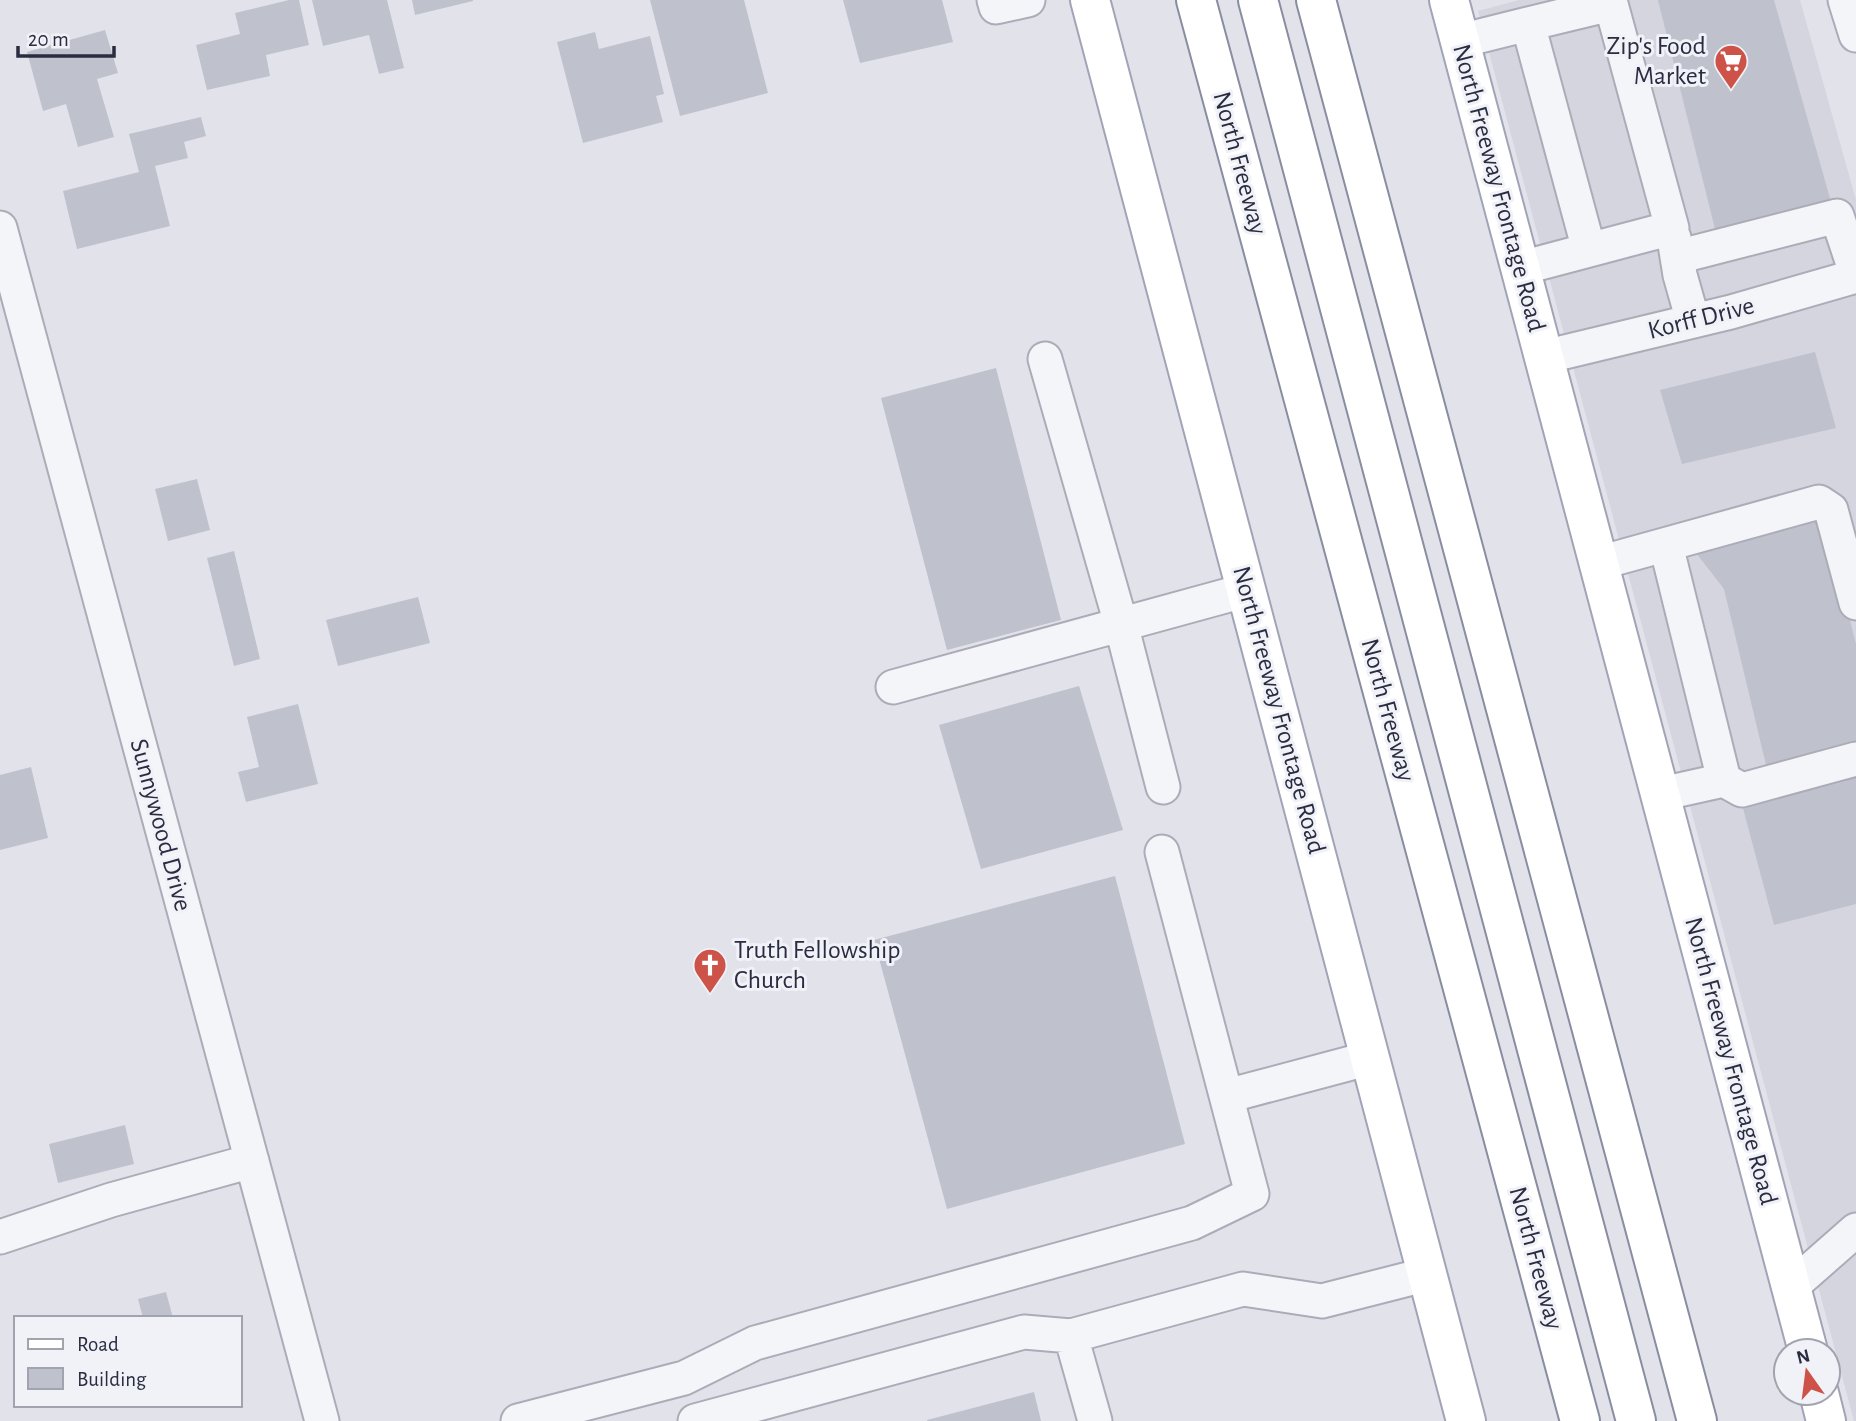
<svg xmlns="http://www.w3.org/2000/svg" width="1856" height="1421" viewBox="0 0 1856 1421" font-family="'Alegreya Sans',sans-serif">
	<style>
		.built { fill: #d4d5df }
		.building { fill: #bfc1cd }
		.lines { fill: none; stroke-linecap: round; stroke-linejoin: round }
		.minor-casing { stroke: #abacb8; stroke-width: 37 }
		.major-casing { stroke: #a1a4b6; stroke-width: 42 }
		.highway-casing { stroke: #898da0; stroke-width: 42 }
		.minor { stroke: #f4f5f8; stroke-width: 33 }
		.major { stroke: #fff; stroke-width: 38 }
		.highway { stroke: #fff; stroke-width: 38 }
		.labels { text-anchor: middle; dominant-baseline: central; stroke-width: 6; stroke-linejoin: round; paint-order: stroke }
		.poi-label { font-size: 26px; fill: #2a2d42; stroke: #f1f2f7; text-anchor: end }
		.street-label { font-size: 26px; fill: #2a2d42; stroke: #f1f2f7 }
	</style>
	<rect width="100%" height="100%" fill="#e2e3ea"/>
	<path class="built" d="M1519,0H1800L1856,200V1421H1854L1478,11Z"/>
	<path class="building" d="M289,0H299L309,45L266,55L270,76L207,90L196,45L240,34L235,13Z
		M312,0H387L404,68L379,74L369,35L323,46Z
		M412,0H473V1L415,15Z
		M650,0H744L768,93L680,116Z
		M843,0H942L953,42L860,63Z
		M1658,0H1774L1831,202L1716,233Z
		M105,30L118,73L97,79L114,137L78,147L66,104L43,111L27,52Z
		M595,32L599,49L650,36L664,94L656,96L663,122L583,143L557,42Z
		M201,117L206,136L184,142L188,158L155,166L170,226L77,249L63,191L139,172L129,134Z
		M1815,352L1836,428L1682,464L1660,390Z
		M996,368L1061,620L947,650L881,398Z
		M197,479L210,530L168,541L155,489Z
		M1823,516L1856,644V744L1766,765L1724,589L1693,549Z
		M234,551L260,659L234,666L207,558Z
		M418,597L430,643L338,666L326,620Z
		M1079,686L1123,830L981,869L939,725Z
		M298,704L318,784L246,802L238,772L259,767L247,717Z
		M31,767L48,838L0,850V775Z
		M1856,772V904L1774,925L1743,808L1847,781L1845,774Z
		M1115,876L1185,1144L947,1209L874,940Z
		M125,1125L134,1164L58,1183L49,1144Z
		M166,1292L173,1318H143L138,1299Z
		M1034,1392L1041,1421H927V1420Z"/>
	<g class="lines">
		<defs>
			<path id="minor" d="M994,0L996,7L1028,0
				M1845,0L1856,35
				M1528,24L1611,4L1672,228L1589,250
				M1460,41L1528,24L1589,250L1521,268
				M0,228L322,1421
				M1674,238L1680,275L1693,321
				M1677,257L1837,216L1856,273
				M1544,357L1731,312L1856,276
				M1045,359L1121,624L1163,787
				M1666,545L1724,780
				M1599,563L1819,502L1831,510L1856,603
				M893,687L1247,590
				M1661,794L1724,780L1742,790L1856,759
				M1227,1096L1370,1058
				M0,1237L111,1200L252,1161
				M1791,1287L1856,1230
				M1071,1336L1095,1421
				M518,1421L684,1378L755,1343L1192,1223L1252,1194L1162,852
				M695,1421L1024,1332L1071,1336L1243,1289L1322,1301L1428,1274"/>
			<path id="major" d="M1090,0L1466,1421
				M1449,0L1808,1351
				M1819,1393L1826,1421"/>
			<path id="highway" d="M1196,0L1580,1421
				M1258,0L1636,1421
				M1316,0L1697,1421"/>
		</defs>
		<use href="#minor" class="minor-casing"/>
		<use href="#major" class="major-casing"/>
		<use href="#highway" class="highway-casing"/>
		<use href="#minor" class="minor"/>
		<use href="#major" class="major"/>
		<use href="#highway" class="highway"/>
	</g>
	<defs>
		<symbol id="supermarket-pin" viewBox="-11 -11 22 30"><path d="M0 17L-7.5 6A9.5 9.5 0 1 1 7.5 6Z" fill="#cd5248" stroke="#f1f2f7"/><path d="M-6-5.5h2.5l.6 2H6L4.5 2H-2.5L-4.4-4H-6ZM-1.5 3.2a1.3 1.3 0 1 0 .1 0ZM3 3.2a1.3 1.3 0 1 0 .1 0Z" fill="#fff"/></symbol>
		<symbol id="church-pin" viewBox="-11 -11 22 30"><path d="M0 17L-7.5 6A9.5 9.5 0 1 1 7.5 6Z" fill="#cd5248" stroke="#f1f2f7"/><path d="M-1.2-6h2.4v3.5h3.3v2.4h-3.3V6h-2.4V-.1h-3.3v-2.4h3.3Z" fill="#fff"/></symbol>
	</defs>
	<g fill-rule="evenodd">
		<use href="#supermarket-pin" x="1712" y="42" width="38" height="52"/>
		<use href="#church-pin" x="691" y="946" width="38" height="52"/>
	</g>
	<g class="labels">
		<g class="poi-label">
			<text x="1706" y="46">Zip's Food<tspan x="1706" dy="30">Market</tspan></text>
			<text x="734" y="950" text-anchor="start">Truth Fellowship<tspan x="734" dy="30">Church</tspan></text>
		</g>
		<g class="street-label">
			<text transform="translate(1240 163) rotate(75)">North Freeway</text>
			<text transform="translate(1499 188) rotate(75)">North Freeway Frontage Road</text>
			<text transform="translate(1701 318) rotate(-14)">Korff Drive</text>
			<text transform="translate(1279 710) rotate(75)">North Freeway Frontage Road</text>
			<text transform="translate(1388 710) rotate(75)">North Freeway</text>
			<text transform="translate(161 825) rotate(75)">Sunnywood Drive</text>
			<text transform="translate(1731 1061) rotate(75)">North Freeway Frontage Road</text>
			<text transform="translate(1536 1258) rotate(75)">North Freeway</text>
		</g>
	</g>
	<rect x="14" y="1316" width="228" height="91" fill="#f1f2f7" stroke="#a1a3af" stroke-width="2"/>
	<rect x="28" y="1339" width="35" height="10" fill="#ffffff" stroke="#a1a3af" stroke-width="2"/>
	<text x="77" y="1351" font-size="21" fill="#2a2d42">Road</text>
	<rect x="28" y="1368" width="35" height="21" fill="#bfc1cd" stroke="#a1a3af" stroke-width="2"/>
	<text x="77" y="1386" font-size="21" fill="#2a2d42">Building</text>
	<g transform="translate(1807 1372) rotate(346)"><circle r="33" fill="#f1f2f7" stroke="#a1a3af" stroke-width="2"/>
	<path d="M0-5L12 26L0 18L-12 26Z" fill="#cd5248"/>
	<text y="-10" font-size="19" font-weight="bold" text-anchor="middle" fill="#2a2d42">N</text>
	</g>
	<path d="M18 46v10h96v-10" fill="none" stroke="#2a2d42" stroke-width="3.5"/>
	<text x="28" y="46" font-size="21" fill="#2a2d42" stroke="#f1f2f7" stroke-width="5" paint-order="stroke">20 m</text>
</svg>
